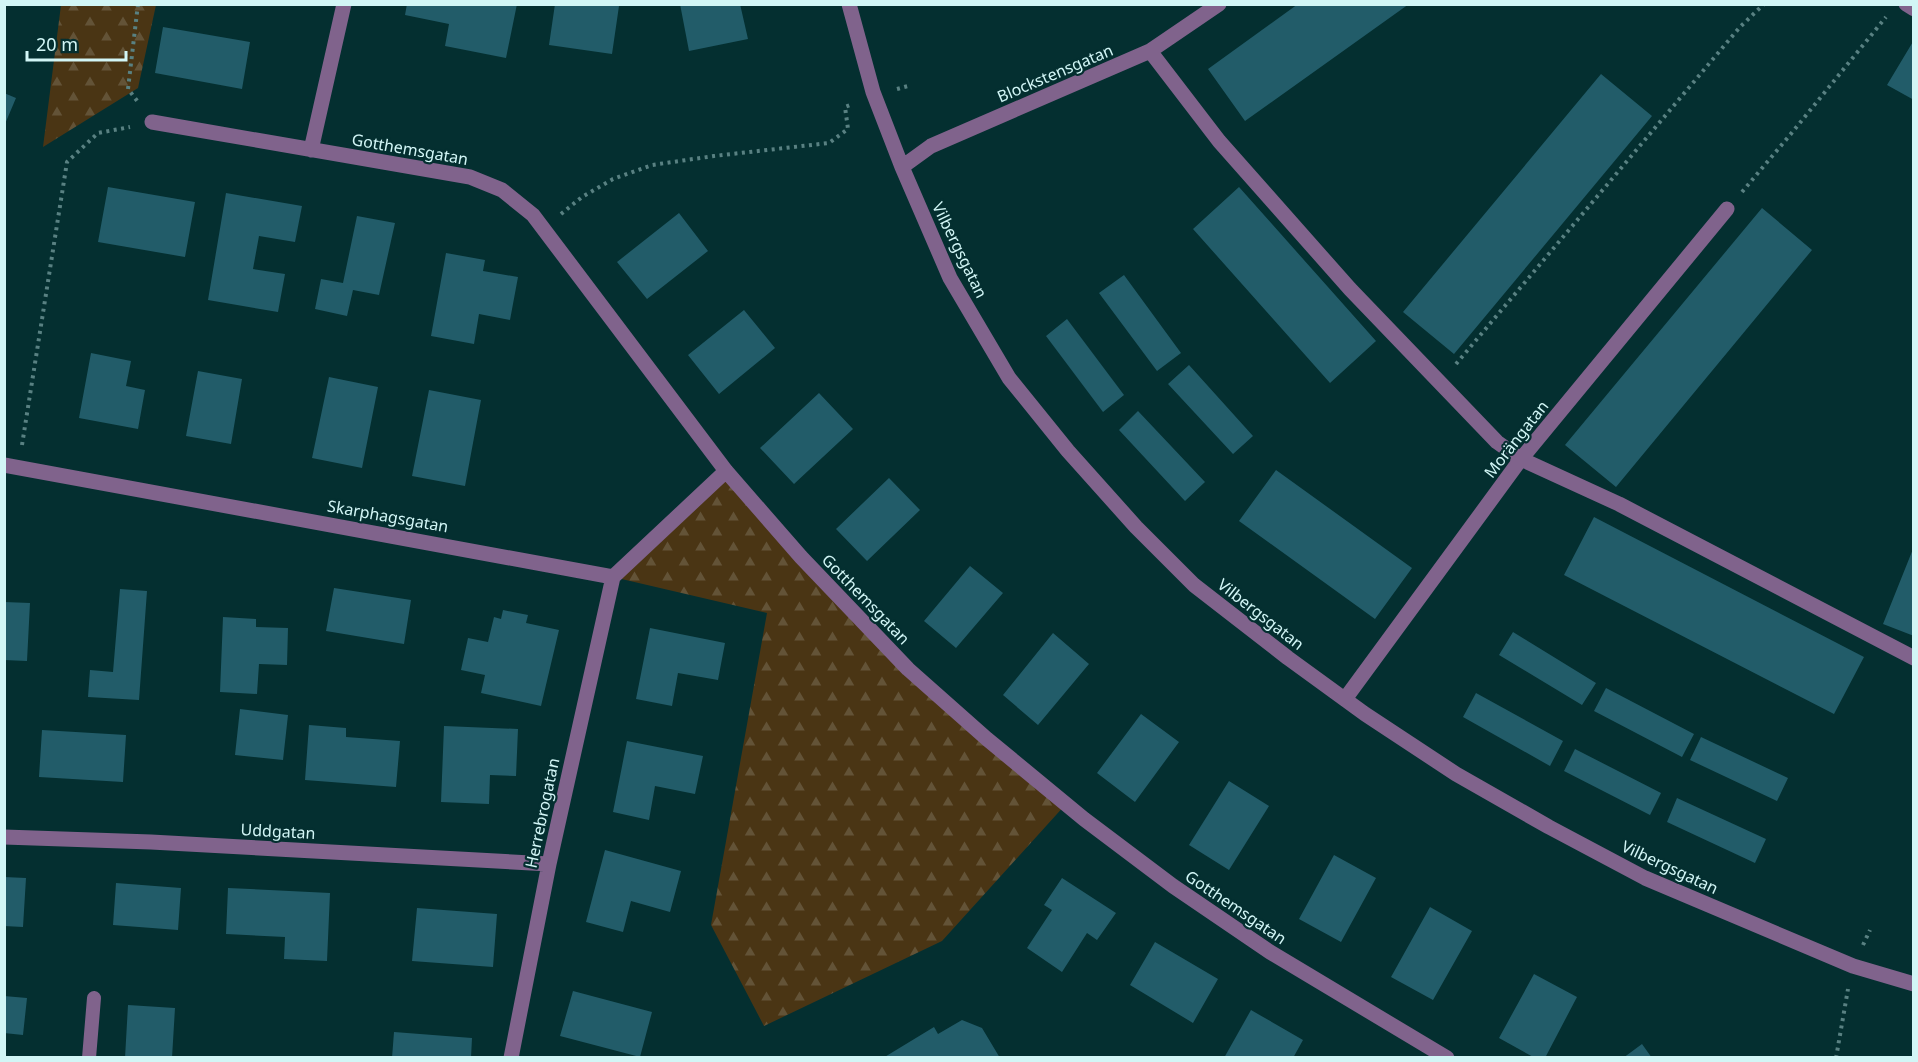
<svg xmlns="http://www.w3.org/2000/svg" width="1918" height="1062" viewBox="0 0 1918 1062" font-family="'Noto Sans',sans-serif">
	<style>
		.forest { fill: url(#forest-firs) }
		.building { fill: #225c69 }
		.lines { fill: none; stroke-linecap: round; stroke-linejoin: round }
		.path { stroke: #598182; stroke-width: 4; stroke-dasharray: 3 4.5; stroke-linecap: butt }
		.service { stroke: #80638c; stroke-width: 14 }
		.minor { stroke: #80638c; stroke-width: 15 }
		.labels { text-anchor: middle; dominant-baseline: central; stroke-width: 4.5; stroke-linejoin: round; paint-order: stroke }
		.street-label { font-size: 16px; fill: #d2f6f6; stroke: #042f30 }
	</style>
	<defs>
		<pattern id="forest-firs" width="22" height="20" patternUnits="userSpaceOnUse" patternTransform="scale(1.5)"><rect width="22" height="20" fill="#4a3514"/><path d="M5 1l3.5 6h-7zM16 11l3.5 6h-7z" fill="#635337"/></pattern>
	</defs>
	<rect width="100%" height="100%" fill="#042f30"/>
	<path class="forest" d="M61,5H156L138,88L43,147Z
		M726,471L908,669L1066,804L942,941L764,1026L711,925L767,613L613,577Z"/>
	<path class="building" d="M407,4H517L506,58L445,46L449,24L405,15Z
		M555,4L619,6L612,54L549,45Z
		M680,4H740L748,39L689,51Z
		M1298,4H1409L1245,121L1208,69Z
		M163,27L250,42L242,89L155,73Z
		M1914,40V100L1887,85Z
		M1601,74L1652,116L1454,354L1403,312Z
		M4,93L16,98L5,124H4Z
		M108,187L195,202L185,257L98,242Z
		M1239,187L1376,341L1330,383L1193,229Z
		M226,193L302,206L295,242L259,236L253,269L285,274L278,312L208,300Z
		M1762,208L1812,250L1616,487L1565,445Z
		M679,213L708,251L647,299L617,262Z
		M357,216L395,223L379,295L353,290L347,316L315,309L321,279L343,283Z
		M446,253L485,260L483,271L518,277L510,320L479,314L474,344L431,336Z
		M1124,275L1181,353L1157,371L1099,293Z
		M744,310L775,348L719,394L688,355Z
		M1067,319L1124,395L1103,412L1046,336Z
		M91,353L131,361L126,386L145,390L138,429L79,418Z
		M1189,365L1253,436L1233,454L1168,384Z
		M198,371L242,379L231,444L186,436Z
		M329,377L378,387L362,468L312,458Z
		M429,390L481,400L465,486L412,476Z
		M819,393L853,429L794,484L760,448Z
		M1138,411L1205,482L1185,501L1119,430Z
		M1276,470L1412,568L1375,619L1239,521Z
		M889,478L920,510L867,561L836,529Z
		M1594,517L1864,657L1834,714L1564,575Z
		M1913,549H1914V636L1883,624Z
		M970,566L1003,593L956,648L924,621Z
		M334,588L411,600L404,644L326,631Z
		M120,589L147,591L139,700L88,697L90,670L113,672Z
		M4,602L30,603L27,661L4,660Z
		M503,610L528,615L526,623L559,630L541,706L481,693L485,675L461,670L468,638L488,642L494,617L501,619Z
		M223,617L256,619V627L288,628L287,665L259,664L257,694L220,692Z
		M650,628L725,643L718,680L678,673L672,706L636,699Z
		M1513,632L1596,683L1582,705L1499,655Z
		M1053,633L1089,664L1038,725L1003,695Z
		M1606,688L1694,734L1682,757L1594,711Z
		M1476,693L1563,741L1550,766L1463,717Z
		M240,709L288,715L283,760L235,755Z
		M1141,714L1179,742L1135,802L1097,773Z
		M309,725L346,728V737L400,741L396,787L305,780Z
		M444,726L518,729L516,776L490,775L489,804L441,802Z
		M42,730L126,735L123,782L39,777Z
		M1701,737L1788,778L1777,801L1690,760Z
		M627,741L703,756L695,794L655,786L649,820L613,812Z
		M1575,749L1661,793L1650,815L1564,771Z
		M1229,781L1269,806L1229,870L1189,845Z
		M1677,798L1766,839L1755,863L1667,822Z
		M605,850L681,871L670,912L631,901L623,932L586,922Z
		M1334,855L1376,878L1341,942L1299,919Z
		M4,877L26,878L23,927L4,926Z
		M1062,878L1116,913L1097,940L1087,933L1062,972L1027,948L1052,910L1044,905Z
		M116,883L181,888L178,930L113,925Z
		M228,888L330,893L327,961L284,959L285,937L226,934Z
		M1430,907L1472,931L1433,1000L1391,977Z
		M417,908L497,914L493,967L412,961Z
		M1155,942L1218,979L1193,1023L1130,985Z
		M1534,974L1577,997L1545,1058H1535L1499,1038Z
		M573,991L652,1012L640,1057L560,1036Z
		M4,996L27,998L23,1035L4,1033Z
		M128,1005L175,1008L172,1058H125Z
		M1251,1010L1303,1040L1293,1058H1224Z
		M962,1020L982,1028L1000,1058H883L934,1027L938,1034Z
		M394,1032L472,1038L471,1058H392Z
		M1642,1044L1652,1058H1623Z"/>
	<g class="lines">
		<path class="path" d="M138,4L128,89L138,102
			M897,89L908,86
			M1742,192L1790,135L1886,17
			M561,214L582,197L613,179L652,165L714,156L829,143L848,129L845,107L853,104
			M1456,364L1740,27L1764,4
			M22,445L67,162L98,133L130,127
			M1863,945L1870,930
			M1836,1058L1848,989"/>
		<path class="service" d="M89,1058L94,998"/>
		<path class="minor" d="M849,4L873,92L902,167L950,278L1009,378L1068,451L1136,527L1194,585L1288,658L1365,714L1456,774L1549,827L1645,878L1853,966L1914,984
			M1906,4L1914,9
			M1150,51L1219,141L1350,289L1497,442L1521,459L1619,504L1914,658
			M152,122L470,177L502,190L533,215L726,471L801,557L908,669L987,739L1084,819L1173,886L1270,952L1447,1058
			M311,150L344,4
			M902,167L931,146L1150,51L1219,4
			M4,465L613,577
			M613,577L726,471
			M1345,699L1521,459L1727,209
			M4,837L151,842L549,864
			M511,1058L549,864L613,577"/>
	</g>
	<g class="labels">
		<g class="street-label">
			<text transform="translate(1055 73) rotate(-23)">Blockstensgatan</text>
			<text transform="translate(410 149) rotate(10)">Gotthemsgatan</text>
			<text transform="translate(960 250) rotate(64)">Vilbergsgatan</text>
			<text transform="translate(1516 439) rotate(-52)">Morängatan</text>
			<text transform="translate(388 516) rotate(10)">Skarphagsgatan</text>
			<text transform="translate(866 599) rotate(46)">Gotthemsgatan</text>
			<text transform="translate(1261 614) rotate(38)">Vilbergsgatan</text>
			<text transform="translate(542 813) rotate(-78)">Herrebrogatan</text>
			<text transform="translate(278 831) rotate(3)">Uddgatan</text>
			<text transform="translate(1670 867) rotate(25)">Vilbergsgatan</text>
			<text transform="translate(1236 907) rotate(34)">Gotthemsgatan</text>
		</g>
	</g>
	<rect width="1918" height="1062" fill="none" stroke="#d2f6f6" stroke-width="12"/>
	<path d="M27 51v9h99v-9" fill="none" stroke="#d2f6f6" stroke-width="3"/>
	<text x="36" y="51" font-size="18" fill="#d2f6f6" stroke="#042f30" stroke-width="4.5" paint-order="stroke">20 m</text>
</svg>
